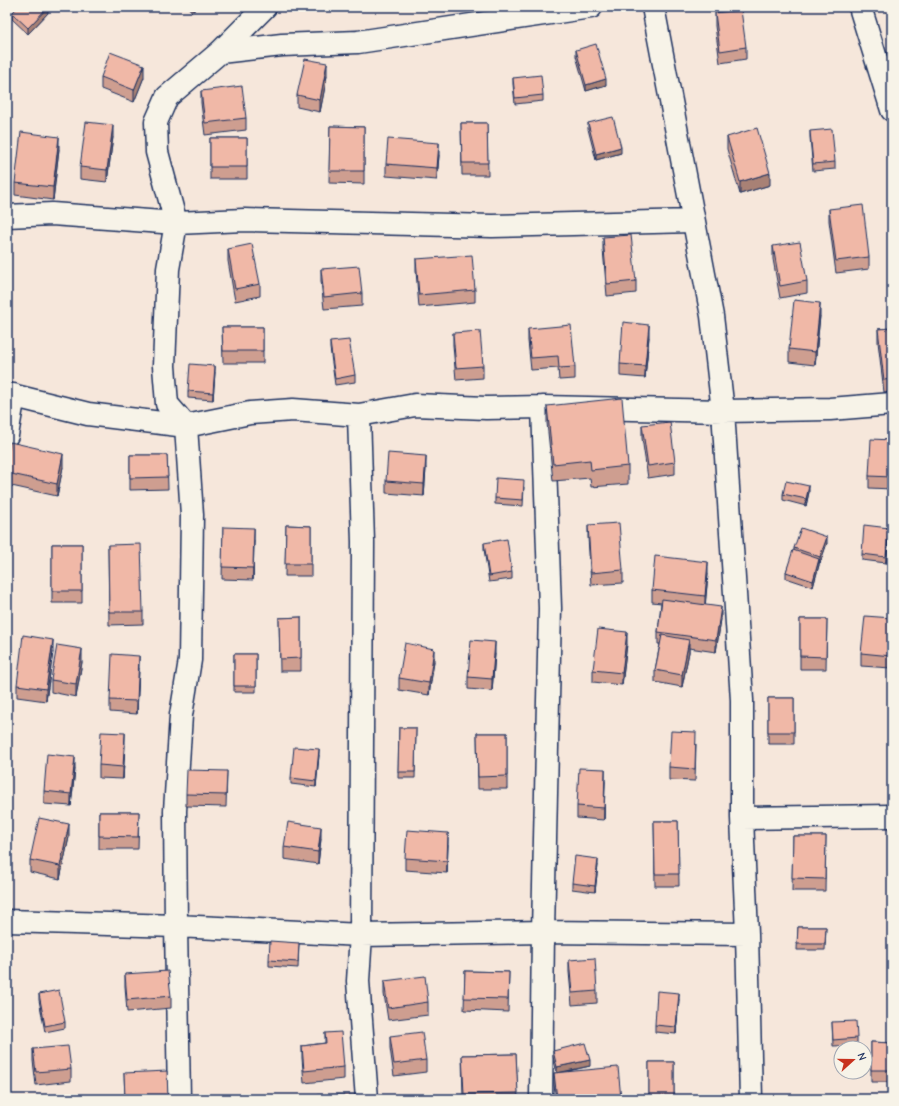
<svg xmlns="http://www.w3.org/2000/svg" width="899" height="1106" viewBox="0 0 899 1106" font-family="'Comic Neue',sans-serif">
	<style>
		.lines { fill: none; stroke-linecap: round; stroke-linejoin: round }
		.minor-casing { stroke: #1b2f5e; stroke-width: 25 }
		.minor { stroke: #f7f3e8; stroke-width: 22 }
		.wall { fill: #ce9e90; stroke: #1b2f5e }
		.shaded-wall { fill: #a88175; stroke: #1b2f5e }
		.building { fill: #f0b8a7; stroke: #1b2f5e }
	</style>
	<rect width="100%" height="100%" fill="#f6e7db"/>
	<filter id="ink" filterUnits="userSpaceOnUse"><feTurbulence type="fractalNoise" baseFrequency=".025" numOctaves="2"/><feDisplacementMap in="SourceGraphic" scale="8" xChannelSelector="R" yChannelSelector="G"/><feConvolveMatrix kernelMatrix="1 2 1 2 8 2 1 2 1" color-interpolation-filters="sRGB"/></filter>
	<g filter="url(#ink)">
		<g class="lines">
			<defs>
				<path id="minor" d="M653,7L712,316L723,411L742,700V818L747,934L751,1099
					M860,7L892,110
					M220,52L282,45L358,42L591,7
					M7,216L52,214L176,223L244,220L492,226L693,221
					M7,394L88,414L186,426L250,413L293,410L359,415L415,405L486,408L543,407L723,411L830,409L892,404
					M359,415L363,542L361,935L358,981L367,1099
					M7,435L14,395
					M742,818L892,816
					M7,921L176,926L361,935L543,932L747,934
					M179,1099L176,926L175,811L181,715L190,660L192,515L186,426L167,404L164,366L168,269L176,223L157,152L156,122L167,97L220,52L265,7
					M541,1099L543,932L550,608L543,407"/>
			</defs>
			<use href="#minor" class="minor-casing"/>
			<use href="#minor" class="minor"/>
		</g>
		<path class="wall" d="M188,7H198L192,12Z
			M12,13H48L28,34L12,19Z
			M715,13L746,47V59L720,63L715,26Z
			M576,50L606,85L586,91L576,56Z
			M327,76L320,112L297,107V95Z
			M101,77H144L134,102L101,89Z
			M513,78L543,95V101L515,104L513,84Z
			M201,91L246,118V130L205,135L201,103Z
			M461,123H487L488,175H462Z
			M588,123L621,153L596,160L588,129Z
			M330,126L364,127V184L329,183Z
			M810,131L835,162V169L813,171L810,137Z
			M113,137L107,182L80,179V167Z
			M727,137L770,185L740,194L727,149Z
			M210,138H247V179H210Z
			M59,149L53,200L15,195V183Z
			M439,155L437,180L386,176V164Z
			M829,209L869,257V269L836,273L829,221Z
			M603,237L636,281V293L607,296L603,249Z
			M773,246L807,281V293L780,298L773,259Z
			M228,249L260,284V296L235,301L228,261Z
			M416,259L475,290V302L419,307L416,271Z
			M321,269L362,293V306L324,309L321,281Z
			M820,316L815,365L789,362V349Z
			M222,327H263V363H223Z
			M892,328V391L884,392L878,342V329Z
			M528,329L575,367V379L559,380L558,368L531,370L528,341Z
			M453,333L483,366V378L456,380L453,345Z
			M649,337L645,378L620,376V364Z
			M330,342L355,375V382L335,385L330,348Z
			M215,372L213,400L188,398V391Z
			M547,406L628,466V484L591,487L590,478L553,481L547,423Z
			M642,425L675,462V474L648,478L642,438Z
			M892,440V489L869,488V476Z
			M130,455H167L168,489L130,490Z
			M7,459L63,467L57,496L7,485Z
			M426,468L424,496L386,493V481Z
			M524,487L523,506L495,504V498Z
			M809,492L806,506L783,500V494Z
			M286,525L311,526V576H285Z
			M588,525L623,570V583L591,585L588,537Z
			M223,527L254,540L253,580L222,579Z
			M889,534L886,563L862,560V554Z
			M484,543L512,572V579L489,582L484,549Z
			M827,543L820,563H819V565L813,587L786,578V572L794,550V548Z
			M52,544H82V603H52Z
			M108,545L143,612V624L109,625Z
			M708,574L705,605L721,619L716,652L689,648V652L682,687L655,682V670L660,644H658V632L661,603L652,602V590Z
			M301,617V671H280L279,618Z
			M892,618L891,668L861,666V653Z
			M800,619H827L826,669H800Z
			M627,644L622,685L593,682V670Z
			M53,652L46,701L17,697V685Z
			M234,654H256V692H234Z
			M495,654L492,691L468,689V677Z
			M434,661L429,695L399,690V678Z
			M82,662L76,697L51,692V680Z
			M139,668L137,714L110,712V700Z
			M768,698H794V744H768Z
			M399,728H416L415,778H398Z
			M477,733H507V789H478Z
			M696,744L695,781L669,780V767Z
			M125,745L123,779L99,778V765Z
			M319,755L316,787L291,784V778Z
			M75,769L71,806L44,804V791Z
			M227,771L226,807L186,806V794Z
			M605,781L604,820L577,818V806Z
			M99,812H139L138,849H99Z
			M654,821H678L679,886H655Z
			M793,836H826L825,891H792Z
			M69,837L60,879L30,872V860Z
			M321,839L318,864L284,859V847Z
			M448,845L447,873L405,870V858Z
			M598,865L595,892L572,889V883Z
			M798,927H826L825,950H797Z
			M299,943L298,968L269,966V960Z
			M569,960L597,991V1003L572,1005L569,972Z
			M465,971L509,972L508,1012L464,1010Z
			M125,974L171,996V1008L127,1012L125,986Z
			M384,981L428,1002V1015L388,1020L384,994Z
			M39,994L65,1022V1028L45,1032L39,1000Z
			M679,999L676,1034L655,1032V1025Z
			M832,1022L857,1038V1045L833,1046Z
			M325,1033L344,1067V1079L304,1083L302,1058V1046L325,1043Z
			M390,1036L426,1060V1072L394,1076L390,1048Z
			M871,1042L892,1043V1082H871Z
			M33,1049L71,1069V1081L36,1085L33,1061Z
			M553,1051L590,1066L560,1073L621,1099H556L554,1085V1073H557L553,1057Z
			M516,1054L518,1099H463L462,1055Z
			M649,1062H674V1099H649Z
			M124,1073L168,1099H125Z"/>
		<path class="shaded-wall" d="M48,7V13L28,34V28Z
			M192,7H198L192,12Z
			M327,63V76L320,112V100Z
			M144,65V77L134,102V90Z
			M606,79V85L586,91V85Z
			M113,125V137L107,182V170Z
			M59,137V149L53,200V187Z
			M439,143V155L437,180V168Z
			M621,147V153L596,160V154Z
			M770,173V185L740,194V182Z
			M820,303V316L815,365V352Z
			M649,325V337L645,378V366Z
			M215,366V372L213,400V393Z
			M63,454V467L57,496V484Z
			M426,456V468L424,496V484Z
			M809,486V492L806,506V499Z
			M254,528V540L253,580V568Z
			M889,528V534L886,563V557Z
			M827,537V543L820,563V557Z
			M819,559V565L813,587V581Z
			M708,562V574L705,608V596Z
			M721,607V619L716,652V640Z
			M627,632V644L622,685V673Z
			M53,640V652L46,701V689Z
			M689,640V652L682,687V675Z
			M495,642V654L492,691V679Z
			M892,645V657L891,668V656Z
			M82,649V662L76,697V684Z
			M434,649V661L429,695V683Z
			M139,656V668L137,714V701Z
			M125,733V745L123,779V767Z
			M319,749V755L316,787V781Z
			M75,757V769L71,806V794Z
			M605,769V781L604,820V808Z
			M69,824V837L60,879V866Z
			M321,827V839L318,864V852Z
			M448,833V845L447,873V861Z
			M598,859V865L595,892V886Z
			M679,993V999L676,1034V1027Z
			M590,1060V1066L557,1073V1067Z"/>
		<path class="building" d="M18,7H48L28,28L12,13Z
			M741,10L746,47L720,51L715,13Z
			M596,44L606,79L586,85L576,50Z
			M110,52L144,65L134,90L101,77Z
			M305,59L327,63L320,100L297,95Z
			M541,75L543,95L515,98L513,78Z
			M242,86L246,118L205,123L201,91Z
			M613,117L621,147L596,154L588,123Z
			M86,122L113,125L107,170L80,167Z
			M461,123H487L488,163H462Z
			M330,126L364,127V171H329Z
			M757,128L770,173L740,182L727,137Z
			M832,129L835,162L813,164L810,131Z
			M21,132L59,137L53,187L15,183Z
			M210,138H247V167H210Z
			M388,139L439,143L437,168L386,164Z
			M863,205L869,257L836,261L829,209Z
			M631,235L636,281L607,284L603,237Z
			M800,242L807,281L780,286L773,246Z
			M252,244L260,284L235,289L228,249Z
			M472,255L475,290L419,295L416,259Z
			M359,266L362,293L324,297L321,269Z
			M794,300L820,303L815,352L789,349Z
			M623,322L649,325L645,366L620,364Z
			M571,325L575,367L559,368L558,356L531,358L528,329Z
			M222,327H263V351H223Z
			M892,328V379L884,380L878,329Z
			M480,331L483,366L456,368L453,333Z
			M349,340L355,375L335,379L330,342Z
			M190,364L215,366L213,393L188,391Z
			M622,398L628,466L591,470L590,460L553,464L547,406Z
			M670,422L675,462L648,466L642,425Z
			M871,439L892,440V477L869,476Z
			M10,442L63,454L57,484L7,473V459Z
			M388,453L426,456L424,484L386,481Z
			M130,455H167L168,477L130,478Z
			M496,478L524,480L523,500L495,498Z
			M786,481L809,486L806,499L783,494Z
			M619,523L623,570L591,573L588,525Z
			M286,525L311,526V564H285Z
			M864,525L889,528L886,557L862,554Z
			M223,527L254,528L253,568L222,567Z
			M801,528L827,537L820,557L794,548Z
			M507,539L512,572L489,576L484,543Z
			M52,544H82V591H52Z
			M141,544L143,612H109L108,545Z
			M793,550L819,559L813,581L786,572Z
			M655,556L708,562L705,596L652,590Z
			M662,599L721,607L716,640L658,632Z
			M865,616L892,618V645L891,656L861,653Z
			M301,617V658L280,659L279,618Z
			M800,619H827L826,657L800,656Z
			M598,629L627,632L622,673L593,670Z
			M23,635L53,640L46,689L17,685Z
			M662,635L689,640L682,675L655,670Z
			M471,640L495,642L492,679L468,677Z
			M405,643L434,649L429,683L399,678Z
			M57,645L82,649L76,684L51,680Z
			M112,654L139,656L137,701L110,700Z
			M234,654H256V686H234Z
			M768,698H794V732H768Z
			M399,728H416L415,772H398Z
			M671,731L696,732L695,769L669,767Z
			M101,732L125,733L123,767L99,765Z
			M477,733H507V776L478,777Z
			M294,747L319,749L316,781L291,778Z
			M47,754L75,757L71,794L44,791Z
			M579,768L605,769L604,808L577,806Z
			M187,770L227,771L226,795L186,794Z
			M99,812H139L138,837L99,836Z
			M39,818L69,824L60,866L30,860Z
			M654,821H678L679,874H655Z
			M288,822L321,827L318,852L284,847Z
			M407,830L448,833L447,861L405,858Z
			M793,836H826L825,879L792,878Z
			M575,856L598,859L595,886L572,883Z
			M798,927H826L825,944H797Z
			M270,941L299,943L298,962L269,960Z
			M595,958L597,991L572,993L569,960Z
			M168,971L171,996L127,1000L125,974Z
			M465,971L509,972L508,999L464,998Z
			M425,976L428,1002L388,1008L384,981Z
			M59,990L65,1022L45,1026L39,994Z
			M657,991L679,993L676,1027L655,1025Z
			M856,1021L857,1038L833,1040L832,1022Z
			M341,1032L344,1067L304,1071L302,1046L326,1043L325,1033Z
			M422,1032L426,1060L394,1064L390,1036Z
			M871,1042L892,1043V1070H871Z
			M585,1043L590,1060L557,1067L553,1051Z
			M68,1046L71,1069L36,1072L33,1049Z
			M516,1054L518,1093L464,1094L462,1055Z
			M649,1062H674V1096H649Z
			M618,1067L621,1099H557L554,1073Z
			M167,1071L168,1099H125L124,1073Z
			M318,1095H358V1099H318Z"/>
	</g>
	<rect width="899" height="1106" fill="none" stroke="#f7f3e8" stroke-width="24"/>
	<rect x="12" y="12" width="875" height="1082" fill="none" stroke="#1b2f5e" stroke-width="1.5" filter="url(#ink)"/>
	<g transform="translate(853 1060) rotate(69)"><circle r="19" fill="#f7f3e8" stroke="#9fa5b1"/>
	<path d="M0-3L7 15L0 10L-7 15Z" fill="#c8321e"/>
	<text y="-6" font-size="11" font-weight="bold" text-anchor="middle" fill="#1b2f5e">N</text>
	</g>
</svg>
